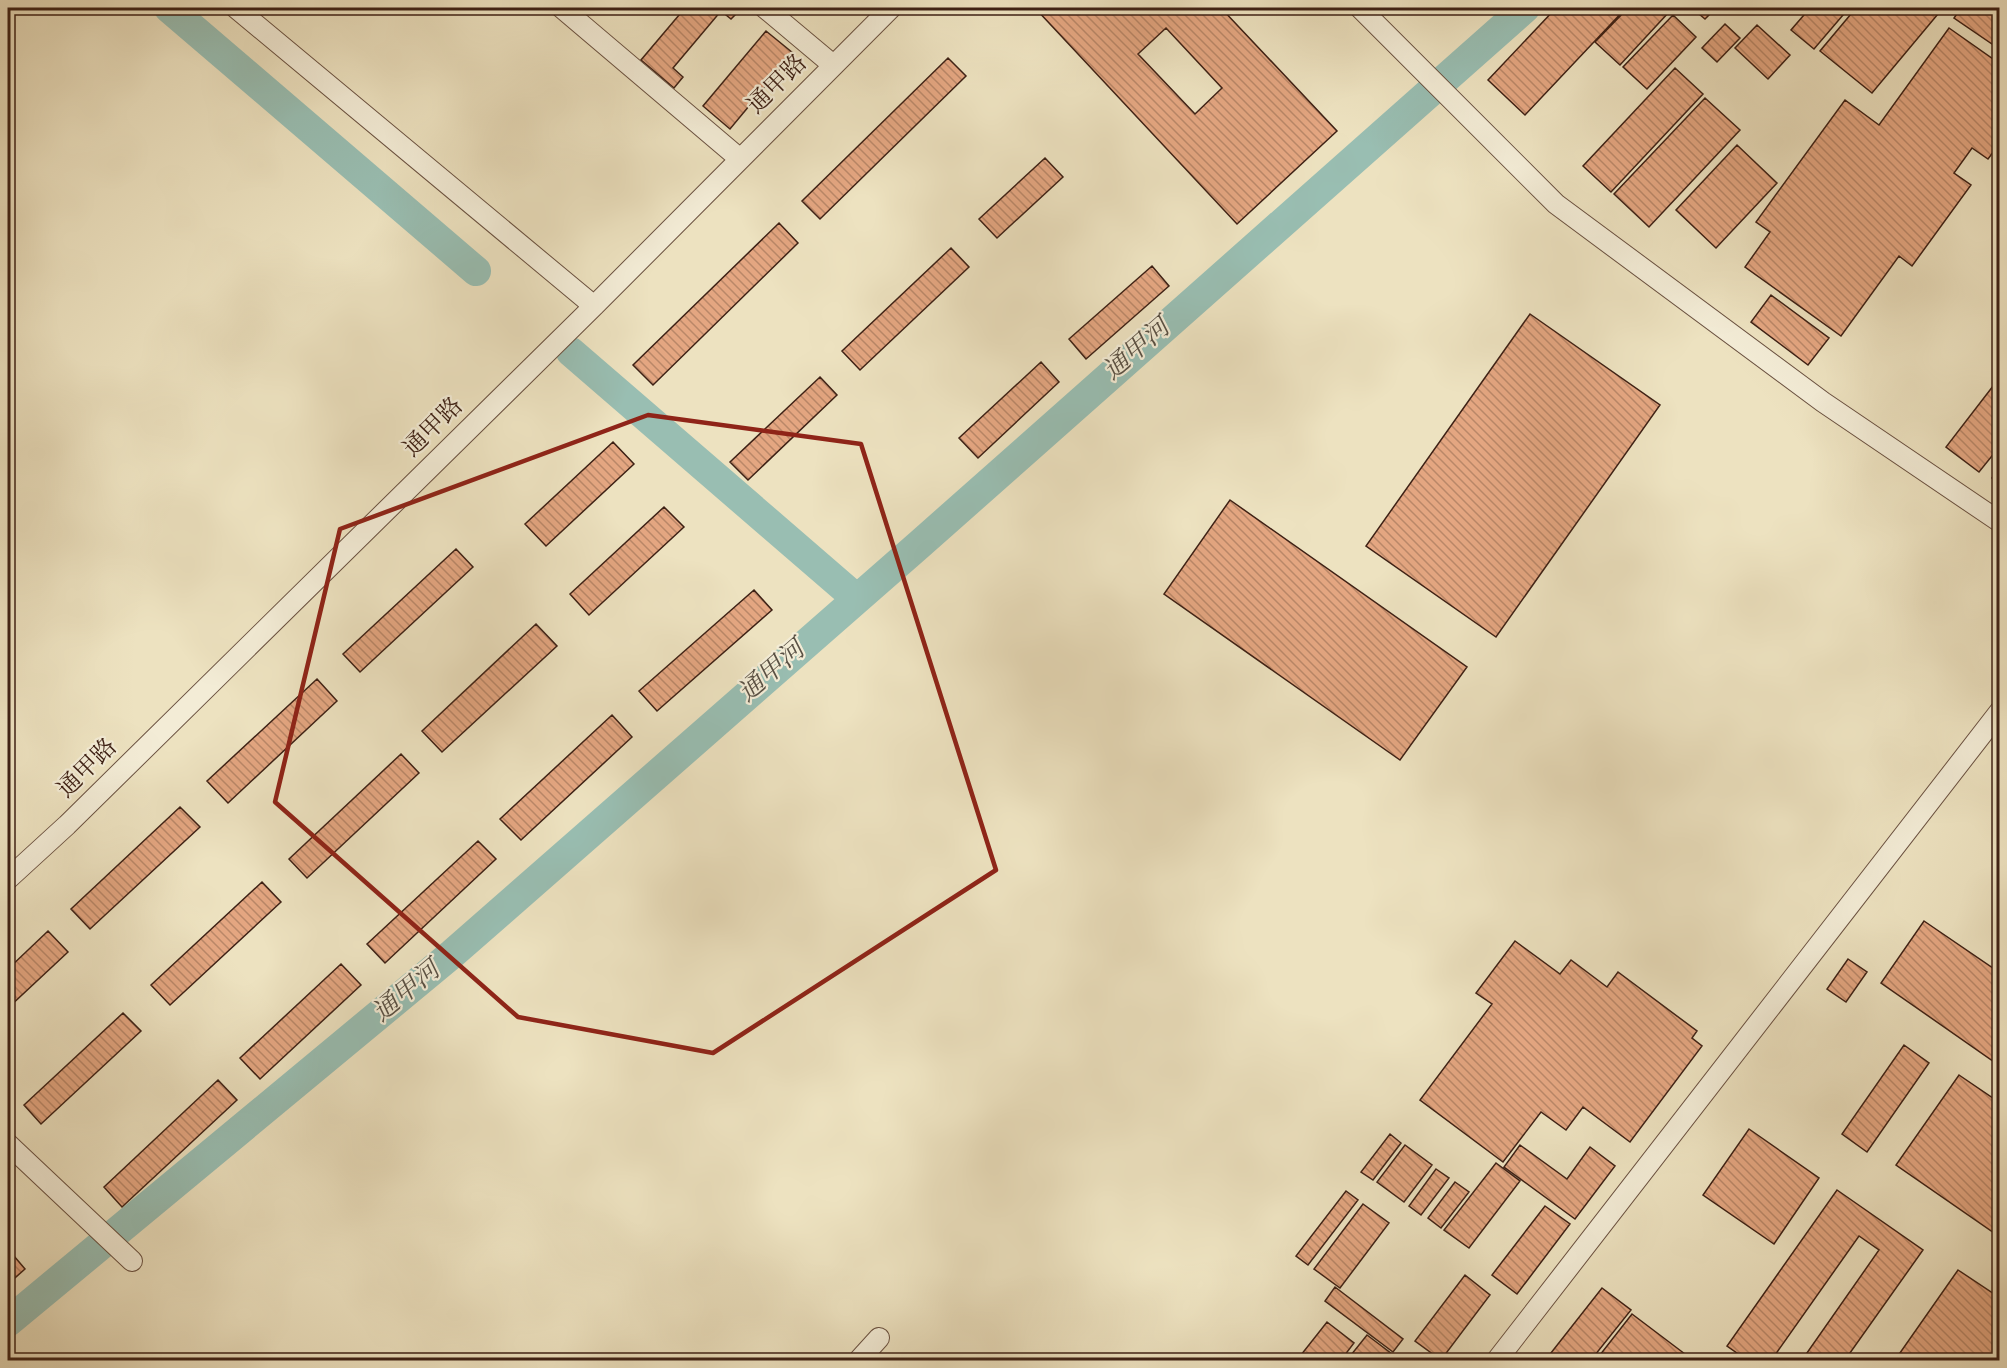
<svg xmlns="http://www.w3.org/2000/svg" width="2007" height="1368" viewBox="0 0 2007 1368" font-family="Vollkorn,'Noto Serif SC',serif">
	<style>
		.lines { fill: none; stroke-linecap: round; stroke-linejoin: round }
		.river { stroke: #99beb2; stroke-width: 30 }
		.building { fill: url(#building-back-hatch); stroke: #3e2115; stroke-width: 1.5; fill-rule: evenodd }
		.minor-casing { stroke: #6a5140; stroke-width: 22 }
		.minor { stroke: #f3ecd6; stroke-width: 20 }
		.marked { fill: none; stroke: #8f2418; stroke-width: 4.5; stroke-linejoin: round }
		.labels { text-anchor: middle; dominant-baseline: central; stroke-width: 4.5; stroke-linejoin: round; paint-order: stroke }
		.street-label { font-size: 24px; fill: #3e2115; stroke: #f3ecd6 }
		.water-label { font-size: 26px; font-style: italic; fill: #595044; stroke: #f3ecd6 }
	</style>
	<defs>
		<pattern id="building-back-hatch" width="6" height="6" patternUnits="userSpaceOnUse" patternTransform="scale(1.5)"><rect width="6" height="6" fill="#e4a681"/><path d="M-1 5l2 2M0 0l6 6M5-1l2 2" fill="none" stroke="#ba8768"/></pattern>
	</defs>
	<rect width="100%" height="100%" fill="#ede2c0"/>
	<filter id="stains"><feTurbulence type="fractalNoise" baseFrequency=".00333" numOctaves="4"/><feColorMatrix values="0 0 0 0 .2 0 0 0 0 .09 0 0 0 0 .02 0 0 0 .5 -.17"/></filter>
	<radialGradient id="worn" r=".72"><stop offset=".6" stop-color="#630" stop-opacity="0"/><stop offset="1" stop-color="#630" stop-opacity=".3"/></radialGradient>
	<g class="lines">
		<path class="river" d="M169,8L476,271
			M571,352L857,599
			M8,1322L452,954L920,544L1525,8"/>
	</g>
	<path class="building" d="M685,8H735L739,11L731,19L721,11L673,68L683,77L674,88L641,60Z
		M1035,8H1221L1337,131L1237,224ZM1166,28L1222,88L1195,114L1138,54Z
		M1556,8H1626L1525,115L1488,80Z
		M1628,8H1664L1669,12L1620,65L1595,42Z
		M1692,8H1716L1705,19Z
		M1810,8H1849L1814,49L1791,30Z
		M1856,8H1943L1872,93L1820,51Z
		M1961,8H2000V33L1992,44L1954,18Z
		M1673,15L1696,37L1647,89L1623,67Z
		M1725,24L1740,38L1717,62L1702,48Z
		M1757,25L1790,55L1768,79L1735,48Z
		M1949,28L2000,64V143L1988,159L1972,148L1954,173L1971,185L1912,266L1899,256L1841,336L1745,267L1770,232L1756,222L1845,100L1879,125Z
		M766,31L793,53L730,129L703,106Z
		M948,58L966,76L820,219L802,201Z
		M1675,68L1703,94L1611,192L1583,166Z
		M1705,98L1740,130L1649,227L1614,194Z
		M1737,145L1777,183L1716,248L1676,210Z
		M1045,158L1063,177L997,238L979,219Z
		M779,223L798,243L653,385L633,365Z
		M951,248L969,267L860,370L842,351Z
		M1152,266L1169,286L1086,359L1069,339Z
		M1771,295L1829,338L1808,365L1751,322Z
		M1530,314L1660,405L1496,637L1366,546Z
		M1041,362L1059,382L978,458L959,438Z
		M820,377L837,395L748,480L730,462Z
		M2000,377V446L1979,472L1946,447Z
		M613,442L634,464L546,546L525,524Z
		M2000,465V482L1992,478Z
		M1230,500L1467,667L1400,760L1164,594Z
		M664,507L684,527L589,615L570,594Z
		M456,549L473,567L360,672L343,654Z
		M754,590L772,610L657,711L639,691Z
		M536,624L557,646L442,752L422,731Z
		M317,679L337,701L228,803L207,781Z
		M612,715L632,737L521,840L500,819Z
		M401,754L419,773L307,878L289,859Z
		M180,807L200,827L90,929L71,909Z
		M478,841L496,859L385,963L367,944Z
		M262,882L281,902L170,1005L151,985Z
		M1924,921L2000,973V1066L1881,983Z
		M48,931L68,952L8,1008V969Z
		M1515,941L1560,974L1571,960L1607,987L1618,972L1697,1031L1692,1038L1702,1046L1630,1142L1583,1107L1566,1130L1541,1112L1503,1162L1420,1100L1492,1004L1476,993Z
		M1848,959L1867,972L1846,1002L1827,989Z
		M341,964L361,985L260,1079L240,1058Z
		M123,1013L141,1031L41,1124L24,1105Z
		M1904,1045L1929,1063L1867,1152L1842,1134Z
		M1959,1075L2000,1103V1237L1896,1165Z
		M218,1080L237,1100L122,1207L104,1187Z
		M1749,1129L1819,1178L1774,1244L1703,1195Z
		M1390,1134L1401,1143L1373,1180L1361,1172Z
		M1405,1145L1432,1165L1404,1202L1377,1182Z
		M1520,1145L1567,1179L1590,1147L1615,1166L1575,1219L1504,1167Z
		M1496,1163L1520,1181L1469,1248L1444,1230Z
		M1436,1169L1449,1178L1421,1215L1409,1206Z
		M1455,1182L1469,1192L1441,1228L1428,1218Z
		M1837,1190L1923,1250L1845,1360H1802L1879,1250L1859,1236L1775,1355L1783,1360H1747L1727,1346Z
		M1346,1191L1358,1200L1308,1265L1296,1256Z
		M1363,1204L1389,1223L1340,1288L1314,1269Z
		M1545,1206L1570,1224L1517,1294L1492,1275Z
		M8,1249L25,1269L8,1284Z
		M1958,1270L2000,1298V1360H1895Z
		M1465,1275L1490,1295L1441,1360L1415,1341Z
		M1335,1287L1403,1339L1393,1352L1325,1301Z
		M1602,1288L1631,1310L1591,1360H1551L1547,1358Z
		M1632,1314L1685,1354L1680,1360H1596Z
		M1327,1322L1354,1343L1341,1360H1297Z
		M1367,1335L1400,1360H1347Z"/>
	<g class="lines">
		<defs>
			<path id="minor" d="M236,8L594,306
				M562,8L740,159
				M765,8L833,65
				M1360,8L1556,204L1823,402L2000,522
				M8,879L67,825L594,306L891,8
				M8,1144L132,1261
				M859,1360L879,1338
				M1497,1360L2000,711"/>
		</defs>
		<use href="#minor" class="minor-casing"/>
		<use href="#minor" class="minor"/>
	</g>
	<path class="marked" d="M648,415L861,444L996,870L713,1053L518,1017L275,802L340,529Z"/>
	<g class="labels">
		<g class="street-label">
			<text transform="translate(778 85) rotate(-45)">通甲路</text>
			<text transform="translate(434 428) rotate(-45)">通甲路</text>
			<text transform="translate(88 769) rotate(-45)">通甲路</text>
		</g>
		<g class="water-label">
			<text transform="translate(1137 350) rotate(-41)">通甲河</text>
			<text transform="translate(772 672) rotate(-41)">通甲河</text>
			<text transform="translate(407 992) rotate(-40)">通甲河</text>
		</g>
	</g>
	<rect width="2007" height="1368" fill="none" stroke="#ede2c0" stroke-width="30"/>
	<rect x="9" y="9" width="1989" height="1350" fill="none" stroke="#3e2115" stroke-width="3"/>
	<rect x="15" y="15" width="1977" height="1338" fill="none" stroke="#3e2115" stroke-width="1.5"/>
	<rect width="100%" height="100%" filter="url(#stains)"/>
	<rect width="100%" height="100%" fill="url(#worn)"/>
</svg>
